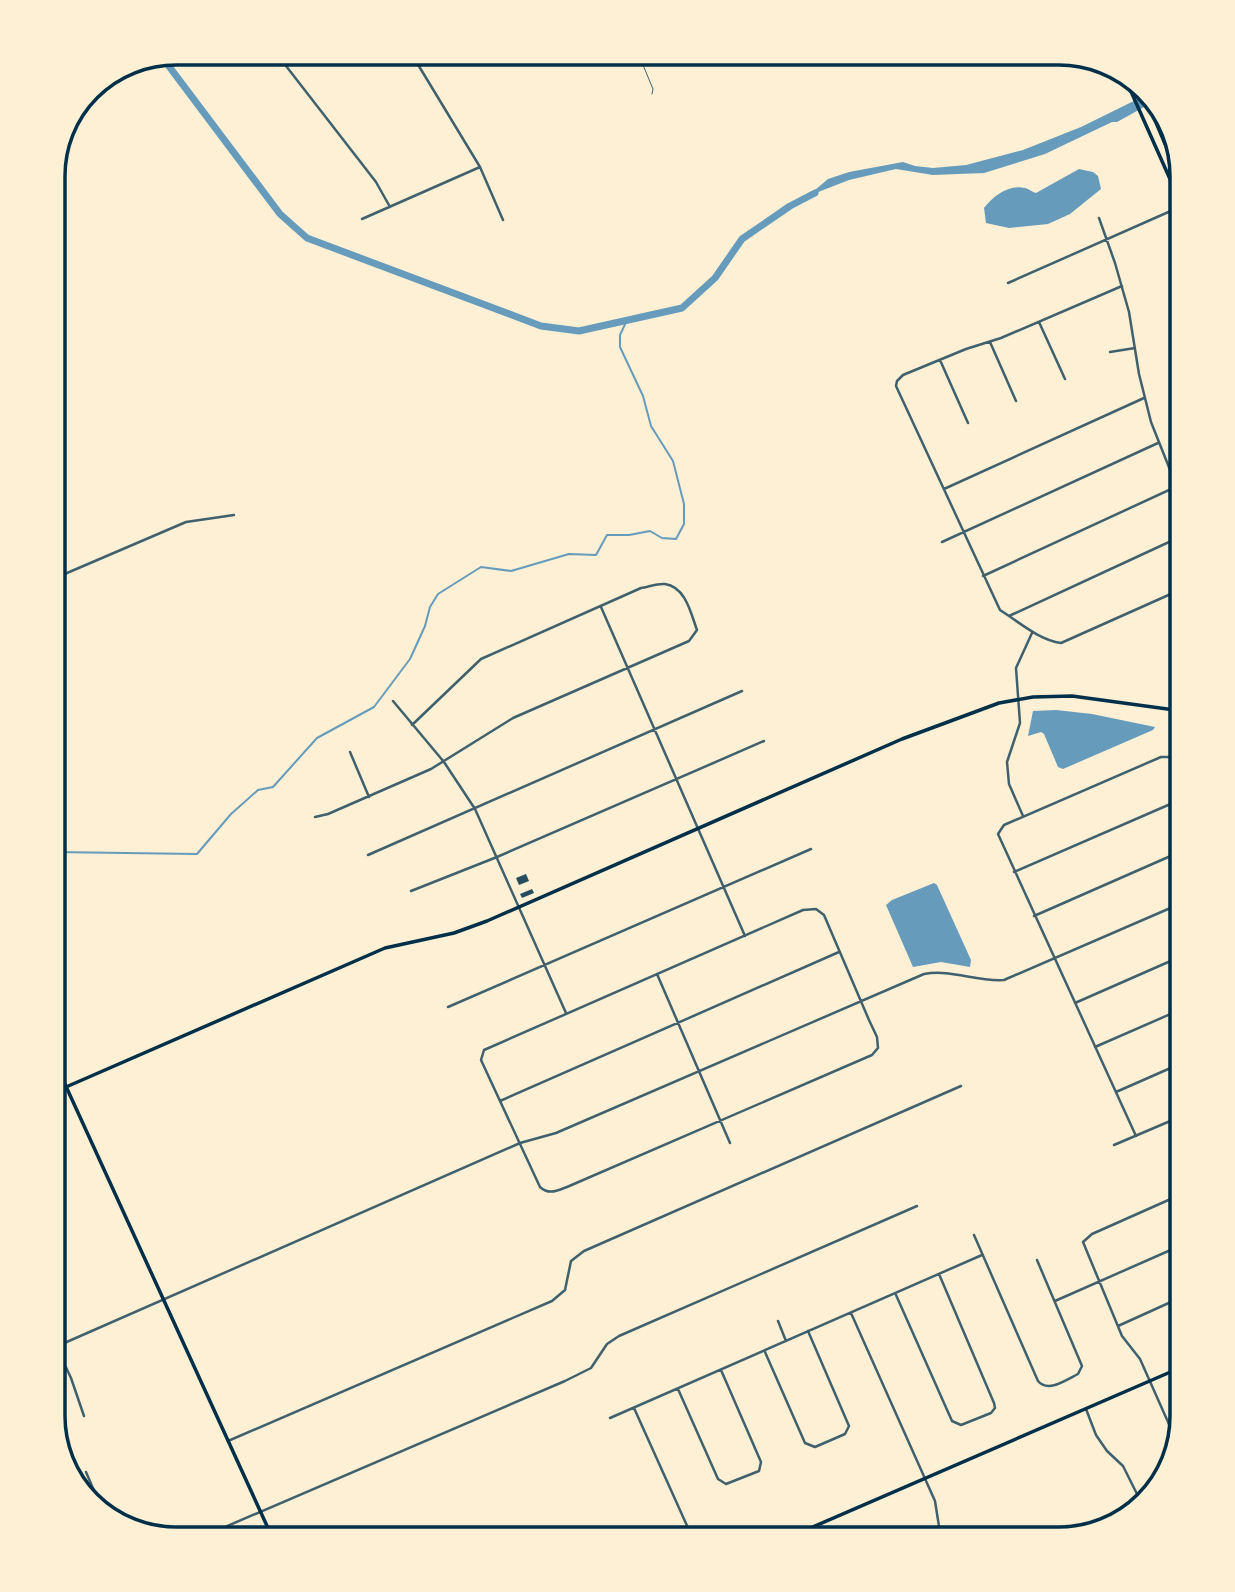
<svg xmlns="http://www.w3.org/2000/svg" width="1235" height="1592" viewBox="0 0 1235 1592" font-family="Rubik,sans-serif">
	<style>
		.water { fill: #669bbc }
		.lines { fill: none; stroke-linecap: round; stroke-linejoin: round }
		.stream { stroke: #669bbc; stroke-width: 2 }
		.river { stroke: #669bbc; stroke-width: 7 }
		.building { fill: #264d5e }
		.service { stroke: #3f606c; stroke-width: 1 }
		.minor { stroke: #3f606c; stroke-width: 2.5 }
		.tertiary { stroke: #3f606c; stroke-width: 2.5 }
		.secondary { stroke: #003049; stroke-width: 3.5 }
		.rim { fill: none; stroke: #003049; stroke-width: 3.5 }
	</style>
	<rect width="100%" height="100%" fill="#fdf0d5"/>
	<path class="water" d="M1148,94L1155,101L1117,122H1112L1045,154L984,173L933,175L896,169L849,180L808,196L828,179L849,172L903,162L915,166L933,168L966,165L1023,150L1081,127Z
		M1079,169L1093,172L1098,176L1101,189L1070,214L1048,224L1009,228L986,223L984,208C993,196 1009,184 1025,188C1029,189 1032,192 1036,193Z
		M1056,710L1092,714L1155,727L1153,730L1063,769L1058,767L1044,734L1041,732L1028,736L1033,711Z
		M934,883L937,885L971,960L970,967L941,962L913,967L886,905L892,900Z"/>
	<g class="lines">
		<path class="stream" d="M53,852L197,854L231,814L258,790L273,787L317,738L374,707L410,659L425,626L430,607L438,594L481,567L511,571L569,554L596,555L607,535H629L650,531L662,538L676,539L684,524V504L673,461L651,426L643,396L620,347V335L627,320"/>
		<path class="river" d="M162,57L280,214L307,238L541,326L579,331L682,308L715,278L742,239L790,206L815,193"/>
	</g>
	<path class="building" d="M526,874L529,881L519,885L516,878Z
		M532,889L534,893L522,898L520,894Z"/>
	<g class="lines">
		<path class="service" d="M638,53L653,89L652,94"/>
		<path class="minor" d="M276,53L376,182L390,207
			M411,53L480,167L503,220
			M1099,218L1115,263L1129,312L1139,374L1151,422L1182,500
			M362,219L480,167
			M1008,283L1182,206
			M1122,286L1001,338L966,349L903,375L897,381L896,386L1000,610C1019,622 1039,640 1061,643L1182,589
			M1039,322L1065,379
			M53,324L55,320L53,312
			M990,342L1016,401
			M1110,352L1135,348
			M940,360L968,423
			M944,489L1144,398
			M942,542L1158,443
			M983,576L1182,484
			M53,579L186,522L234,515
			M601,607L745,936
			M1009,616L1182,536
			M1178,645L1182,643
			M393,701L444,762L475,809L566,1013
			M350,752L369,797
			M1023,816L1009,784L1007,762L1020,723L1016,668L1032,633
			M315,817L328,814L431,769L513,718L689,641L697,630C691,614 686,587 665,584C658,583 648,587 641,588L481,659L412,725
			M368,855L742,691
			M1014,872L1182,799
			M411,891L497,857L764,741
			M816,909L824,915L869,1020L877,1037L878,1048L872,1055L567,1187C556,1191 549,1195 540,1187L481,1060L484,1050L803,910Z
			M1034,916L1182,851
			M657,974L730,1143
			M1075,1003L1182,956
			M448,1007L811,849
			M1095,1047L1182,1009
			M1116,1092L1182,1063
			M500,1101L839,952
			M1136,1136L998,834L1004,825L1161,757H1170L1182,784
			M1114,1145L1182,1116
			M974,1235L1038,1381C1048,1393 1066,1380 1078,1374L1082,1366L1037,1260
			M896,1295L952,1421L961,1425L991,1413L995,1408L994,1403L939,1274
			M1055,1301L1182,1245
			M851,1313L935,1501L941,1539
			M778,1321L786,1341
			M1118,1326L1182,1297
			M56,1346L71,1378L84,1416
			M53,1348L520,1143L556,1133L924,974C952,969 976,982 1004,980L1182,903
			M765,1352L805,1443L815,1447L845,1434L849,1426L808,1331
			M678,1389L718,1479L726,1484L759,1471L761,1462L721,1370
			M634,1408L693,1539
			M1086,1409L1096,1435L1107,1451L1123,1466L1142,1504
			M610,1418L982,1255
			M1176,1440L1140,1359L1122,1336L1083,1242L1092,1234L1182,1194
			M228,1441L552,1301L565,1290L571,1261L584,1251L961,1086
			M86,1472L104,1514
			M197,1539L565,1381L591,1368L607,1344L619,1336L917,1206"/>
		<path class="tertiary" d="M53,1093L66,1087"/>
		<path class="secondary" d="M1121,69L1182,206
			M1141,87L1182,184
			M53,1058L273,1539
			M66,1087L385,948L454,933L487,921L902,739L999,703L1033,697L1072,696L1182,711
			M785,1539L1182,1367"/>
	</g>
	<path d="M0 0H1235V1592H0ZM176 65H1059A111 111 0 0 1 1170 176V1416A111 111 0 0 1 1059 1527H176A111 111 0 0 1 65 1416V176A111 111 0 0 1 176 65Z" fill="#fdf0d5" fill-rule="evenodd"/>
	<path class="rim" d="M176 65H1059A111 111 0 0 1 1170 176V1416A111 111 0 0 1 1059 1527H176A111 111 0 0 1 65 1416V176A111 111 0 0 1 176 65Z"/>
</svg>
